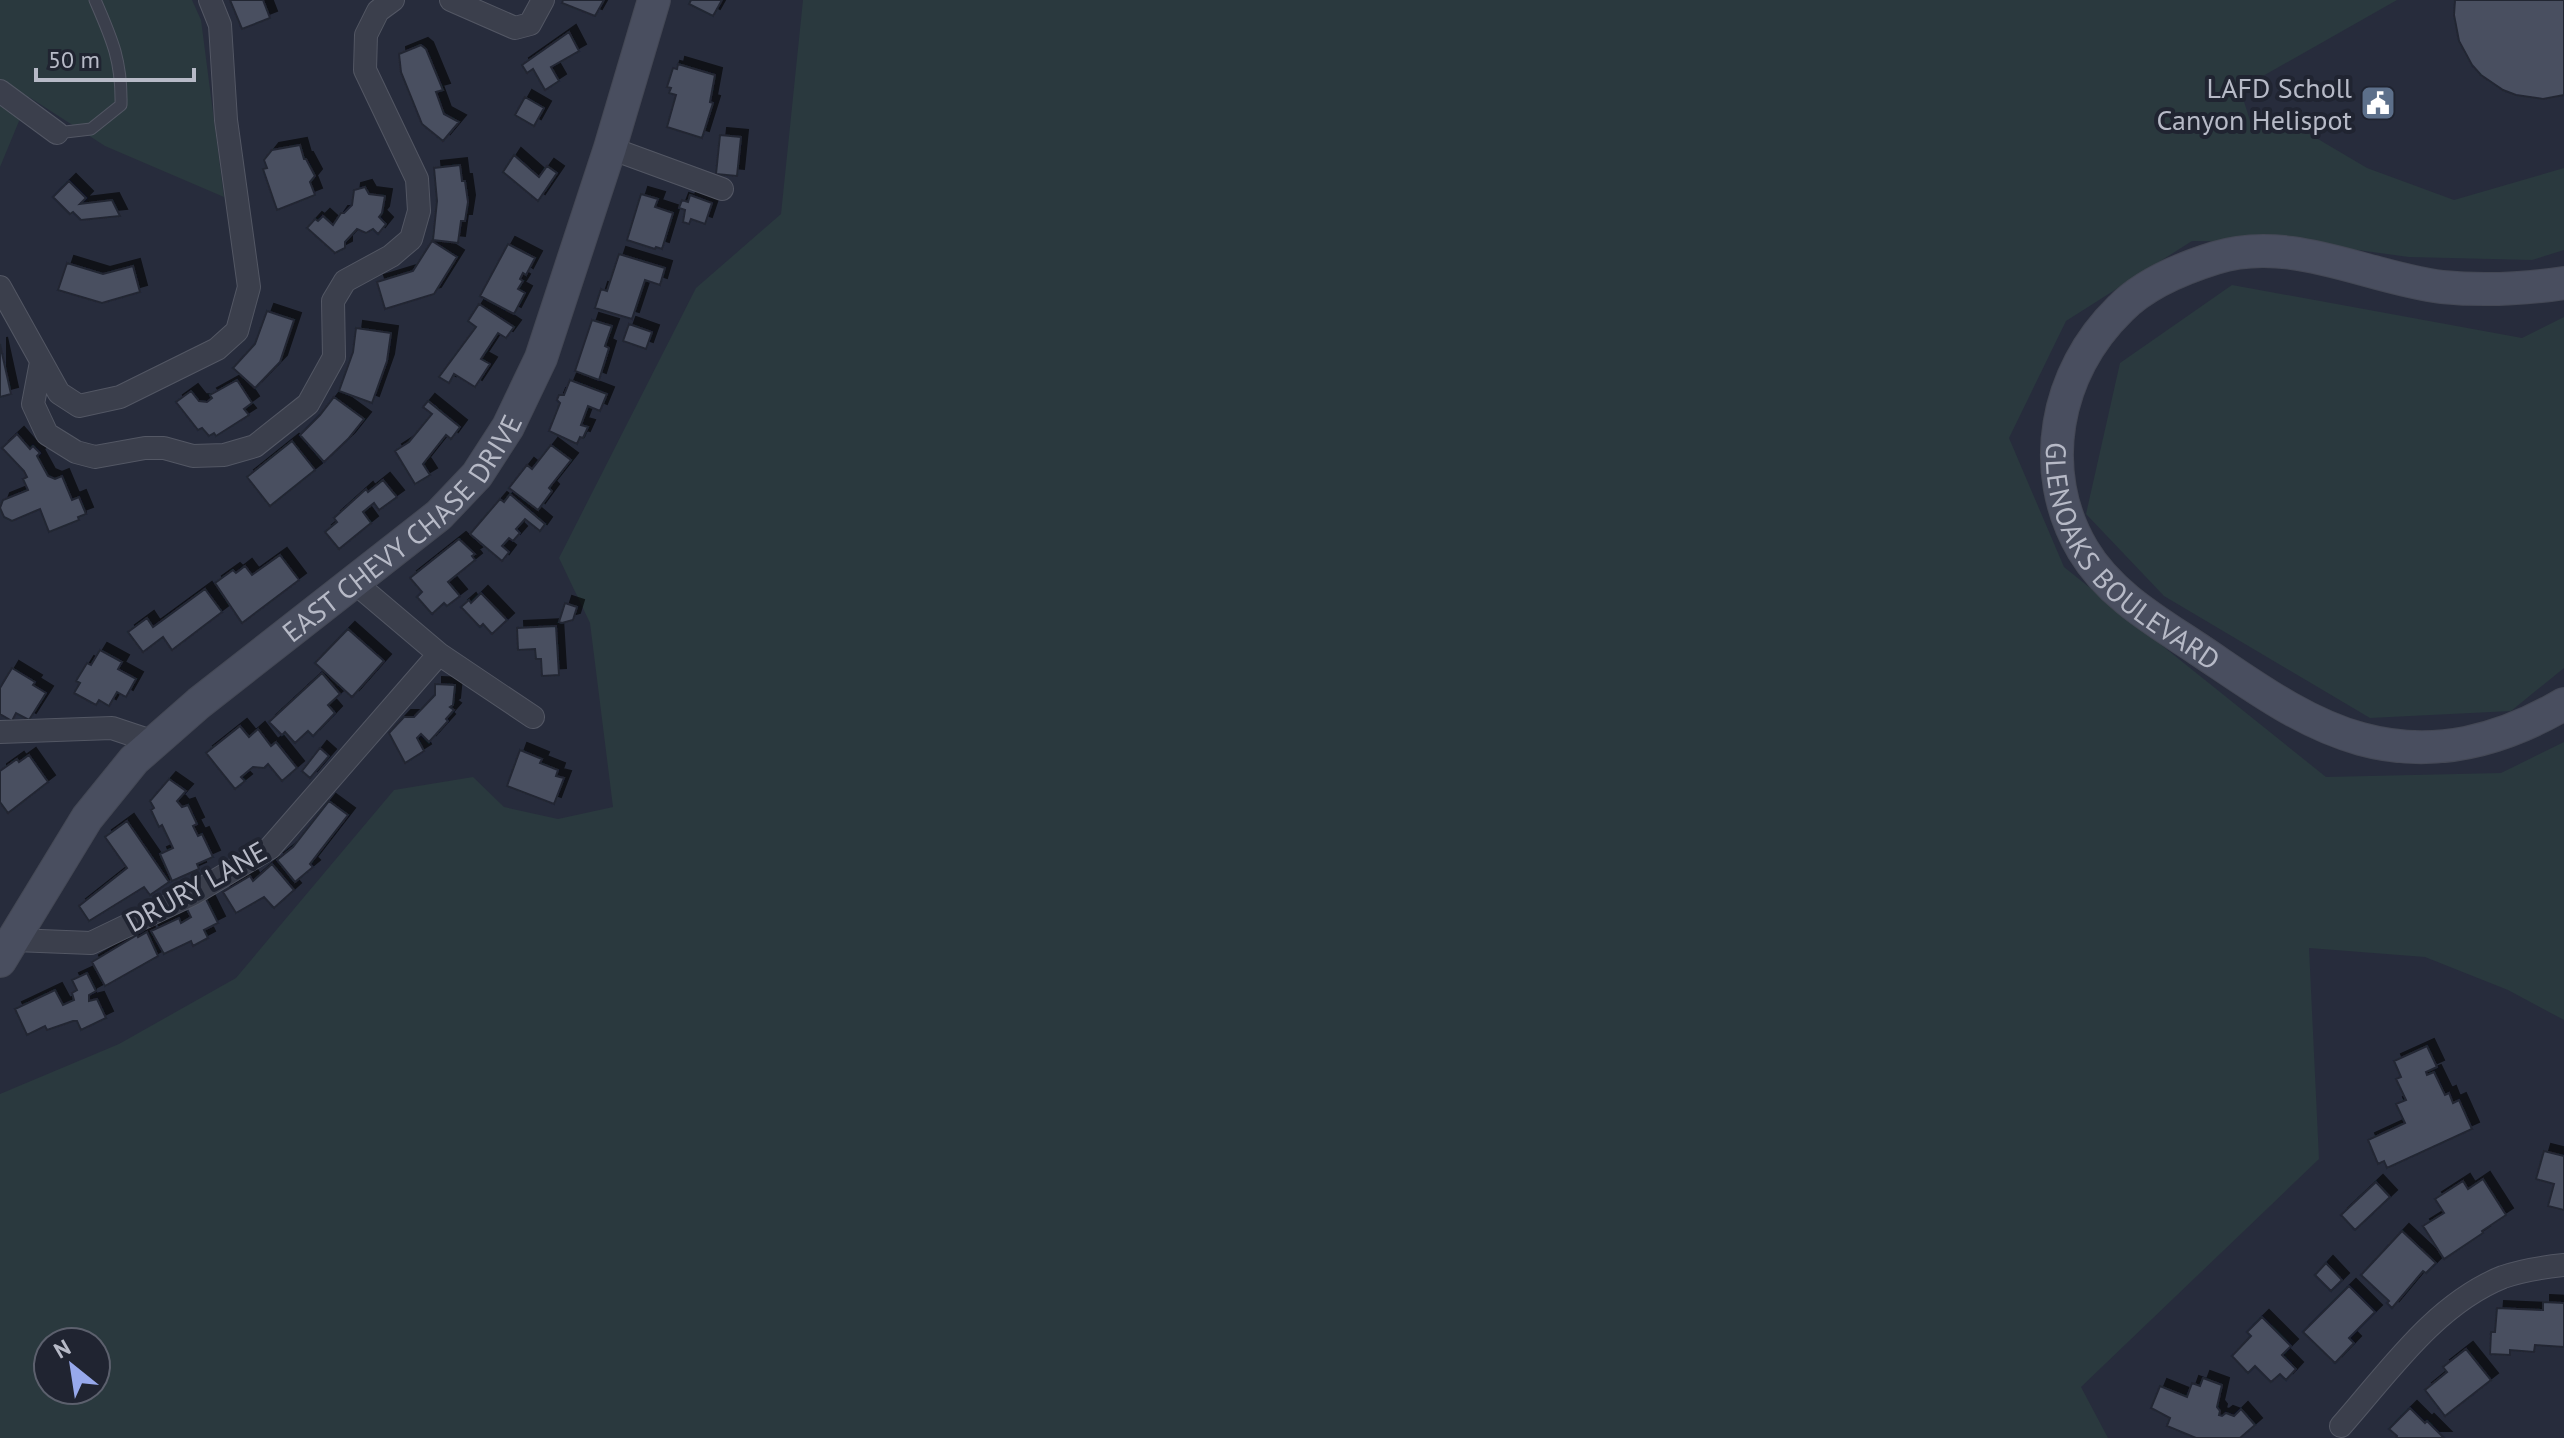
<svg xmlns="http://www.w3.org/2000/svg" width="2564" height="1438" viewBox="0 0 2564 1438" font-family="'PT Sans',sans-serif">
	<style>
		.green { fill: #2a393e; fill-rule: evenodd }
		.building { fill: #494f60; stroke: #222633; stroke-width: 2; filter: url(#shadow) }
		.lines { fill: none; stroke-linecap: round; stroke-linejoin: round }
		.lane-casing { stroke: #535764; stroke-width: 13 }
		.street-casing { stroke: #535764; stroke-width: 24 }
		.secondary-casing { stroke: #444855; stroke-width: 34 }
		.lane { stroke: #3b3f4c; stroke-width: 11 }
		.street { stroke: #3b3f4c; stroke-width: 22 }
		.secondary { stroke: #494e5f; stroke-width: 32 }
		.labels { text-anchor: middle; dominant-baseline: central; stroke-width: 8; stroke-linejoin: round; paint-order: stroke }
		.poi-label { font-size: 28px; fill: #b7bac7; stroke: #202431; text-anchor: end }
		.street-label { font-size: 28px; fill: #b7bac7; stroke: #202431 }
	</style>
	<defs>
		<filter id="shadow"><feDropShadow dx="7" dy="-7" stdDeviation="0" flood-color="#0009"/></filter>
	</defs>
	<rect width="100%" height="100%" fill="#272c3c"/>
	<path class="green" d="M0,0H192L201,20L224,197L105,146L29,97L0,167Z
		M803,0H2397L2240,89L2253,130L2301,129L2367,168L2454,200L2564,168V250L2532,260L2409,257L2299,242L2192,241L2066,321L2009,438L2064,567L2326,777L2501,773L2564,742V1020L2508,990L2425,957L2309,948L2319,1159L2081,1387L2108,1438H0V1094L119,1044L236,978L394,790L473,777L504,807L558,819L613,807L590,623L559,558L696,288L781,214ZM48,1342H96V1390H48Z
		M2232,285L2522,338L2564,317V668L2511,711L2370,718L2164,596L2086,514L2120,363Z"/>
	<path class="building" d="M230,0H263L270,18L242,29Z
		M563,0H604L595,16L562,3Z
		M691,0H722L713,16L689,4Z
		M2455,0H2564V95L2543,99L2516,95L2503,90L2481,75L2472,65L2459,41L2454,15Z
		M569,32L579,51L551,67L559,81L545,90L533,69L527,73L522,65Z
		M421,45L426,49L443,90L436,92L444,114L459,122L443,141L422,124L401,72L399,54Z
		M678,64L715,75L710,102L713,103L702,138L667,127L676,95L669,93L671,88L667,87L673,68L677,69Z
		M525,97L544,108L534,126L515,115Z
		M720,135L741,137L737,176L716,174Z
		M300,145L304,159H306L315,176L310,182L315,195L277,210L263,169L267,168L264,160L272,150Z
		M514,155L539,177L547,166L557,173L538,201L503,172Z
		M460,165L462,181H465L468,202L465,221H461L458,243L433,240L437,201L434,168Z
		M69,181L86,198L80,204L112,200L120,216L81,220L73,212L70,214L53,197Z
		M365,187L369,194L385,196L382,213L379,217L386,224L378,234L373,229L366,233L357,229L345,242V248L335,253L307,228L315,219L318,221L323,216L333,225L341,213H344L352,205L354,190Z
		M641,194L658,199L655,207L673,213L662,249L656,247L655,249L627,240Z
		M690,195L712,203L705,224L691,219L689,224L683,222L685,210L679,208L682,200L688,202Z
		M432,241L457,257L434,294L385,309L377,282L413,271Z
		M508,244L535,258L526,275L523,273L520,279L523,281L518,289L525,293L514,314L480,296Z
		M619,254L665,268L660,285L645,280L632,319L595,308L601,289L607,291Z
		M67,263L103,274L133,266L140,292L102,303L58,290Z
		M479,304L514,327L506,338L498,333L481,359L490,364L475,387L454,374L449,383L439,377L476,327L468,321Z
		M267,311L294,320L280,362L255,388L233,368L255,344Z
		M592,320L612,326L605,346L609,348L599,380L575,371Z
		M629,324L652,332L646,349L623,341Z
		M356,328L391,333L387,361L372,403L339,391L353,352Z
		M0,344L11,394L0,397Z
		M237,380L252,403L244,409L249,415L216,436L214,433L209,436L202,428L198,430L176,402L191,391L199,401L207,402L212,398L210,395Z
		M570,380L607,394L600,411L588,406L581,425L588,427L583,438L580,437L577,444L549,431L560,403L557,400L559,395H564Z
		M334,397L364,419L348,439L324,462L300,435L320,415Z
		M428,401L460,427L451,439L446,435L423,464L430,475L415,484L395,451L409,442L432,414L423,407Z
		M17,434L30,449L33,446L40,453L37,456L48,476L55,479L62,476L72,500L79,497L86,514L78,517L79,520L49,532L40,509L12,521L4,517L0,508L3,500L28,490L23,479L27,477L24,471L2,448Z
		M292,441L315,470L270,506L247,477Z
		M551,445L571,460L549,488L552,491L538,510L509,488L527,465L532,469Z
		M383,480L397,497L379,510L374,503L363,512L371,523L339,549L325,532L337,522L334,518L366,489L368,492Z
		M510,494L545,524L540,531L525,519L516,529L520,533L513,541L509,538L502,546L509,552L502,561L470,534L500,499L504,502Z
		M459,539L475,554L472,556L475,560L448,582L460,596L447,606L444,603L432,614L417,597L422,592L410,578Z
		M280,555L299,580L242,623L215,583L233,570L236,573L245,566L252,575Z
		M205,589L222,612L172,650L163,637L143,652L128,632L147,618L153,627Z
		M481,593L507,620L492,634L483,624L480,627L461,607L469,600L471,603Z
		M565,603L577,607L573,620L562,623L559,622Z
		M556,626L559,675L542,676L541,659H536L535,649L518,650L517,628Z
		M348,629L384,661L352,697L315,663Z
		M100,650L122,662L118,669L136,679L126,697L117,692L109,706L99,700L96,705L74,693L80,683L76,681L87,663L91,665Z
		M12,668L35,682L33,685L46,693L29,720L16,713L12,721L0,714V688Z
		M322,673L340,694L328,705L335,713L313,736L308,731L295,743L285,732L282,735L269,722Z
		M435,684L455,685L453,705L450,707L454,710L446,719L448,721L429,742L421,734L417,738L424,751L405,763L389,733L404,717H414L435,695Z
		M240,726L249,737L258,729L271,746L276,742L297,768L282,781L268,764L264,768L253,767L241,777L245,781L235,789L206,753Z
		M320,748L329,756L310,778L302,771Z
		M520,750L542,759L540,763L558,770L556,776L564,778L554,804L507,786Z
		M29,755L48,782L8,813L0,802V771L17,759L19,762Z
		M169,779L186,791L177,801L182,807L188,805L197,824L193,826L198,836L202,834L213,857L197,864L199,869L172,881L160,854L173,848L162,825L159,827L151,810L154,808L150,801Z
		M329,801L348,815L310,864L313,867L295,882L277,860L293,847Z
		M127,821L169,882L150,895L144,887L89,921L79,906L127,868L105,837Z
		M272,864L294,890L274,908L264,897L236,913L223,892L250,876L253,881Z
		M205,897L218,923L204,930L208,938L193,946L191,941L164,954L151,931L179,918L181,923L191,917L186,907Z
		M147,932L158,956L105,986L92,962L137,935L138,937Z
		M87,973L96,991L89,995V1001L97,999L106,1018L81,1030L77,1021H73L47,1030L45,1026L27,1035L15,1009L55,990L63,1005L74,1000L72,993L77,990L72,980Z
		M2427,1046L2437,1067L2426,1072L2427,1075L2434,1072L2445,1095L2449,1093L2453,1103L2459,1100L2472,1129L2387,1168L2384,1161L2378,1164L2368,1140L2405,1123L2396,1104L2406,1100L2396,1079L2401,1077L2394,1061Z
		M2544,1151L2564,1156V1210L2548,1206L2554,1184L2536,1179Z
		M2483,1179L2506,1215L2482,1231L2483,1233L2444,1259L2423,1226L2444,1213L2435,1199L2463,1181L2468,1189Z
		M2376,1182L2390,1197L2355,1230L2341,1215Z
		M2402,1231L2436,1263L2426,1273L2423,1271L2392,1308L2387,1303L2389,1301L2361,1275Z
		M2326,1263L2342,1280L2331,1291L2315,1275Z
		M2349,1286L2375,1312L2349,1338L2354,1343L2335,1363L2303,1332Z
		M2543,1302L2564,1303V1347L2535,1345L2534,1352L2510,1350V1355L2490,1354L2491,1332H2495L2497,1308L2543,1310Z
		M2262,1317L2291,1346L2282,1355L2296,1369L2286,1380L2280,1374L2271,1382L2255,1366L2248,1373L2232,1356L2251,1336L2247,1332Z
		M2466,1349L2491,1380L2445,1416L2425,1390L2447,1372L2443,1367Z
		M2203,1378L2222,1385L2217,1407L2220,1411L2219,1415L2222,1416L2226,1413L2234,1416L2241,1409L2255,1425L2240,1438H2196L2167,1426L2170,1418L2151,1408L2160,1386L2187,1397L2192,1383L2200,1386Z
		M2410,1408L2425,1423L2427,1421L2444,1438H2396L2397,1436L2389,1429Z"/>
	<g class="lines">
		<defs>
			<path id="lane" d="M57,133L91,129L121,105C122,61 112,39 95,0"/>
			<path id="street" d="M451,0L515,28L530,24L543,0
				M0,91L57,133
				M610,148L722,189
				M0,287L59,393L79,406L120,397L217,349L237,331L249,287L226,120L220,25L210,0
				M41,362L33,404L47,434L76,452L95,457L145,448H164L193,456L224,455L255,446L308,404L334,357L333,301L345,281L391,256L411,239L419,211L417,179L365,70L366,35L378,11L393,0
				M354,582L439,654L533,717
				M0,732L112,728L154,742
				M15,940L91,943L193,894L270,848L439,654
				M2341,1426C2388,1373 2435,1304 2503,1277C2523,1270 2544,1267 2564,1265"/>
			<g id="secondary">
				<path id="s1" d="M2564,283C2524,289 2482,291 2442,287C2368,278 2291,234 2215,258C2183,268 2144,284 2120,309C2055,372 2036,471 2083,550C2110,595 2156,621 2198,649C2249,683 2302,723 2361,739C2434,759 2501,741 2564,704"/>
				<path id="s2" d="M0,961L87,818L134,760L199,703L439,515L477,475L508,427L541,358L610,148L654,0"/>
			</g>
		</defs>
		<use href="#lane" class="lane-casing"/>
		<use href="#street" class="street-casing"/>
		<use href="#secondary" class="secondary-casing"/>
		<use href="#lane" class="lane"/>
		<use href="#street" class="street"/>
		<use href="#secondary" class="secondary"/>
	</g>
	<defs>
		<symbol id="civic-square" viewBox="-11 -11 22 22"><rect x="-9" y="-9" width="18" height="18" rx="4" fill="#5c6f8a" stroke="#202431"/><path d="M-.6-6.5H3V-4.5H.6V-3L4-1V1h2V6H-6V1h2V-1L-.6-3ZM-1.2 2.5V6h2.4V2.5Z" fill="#fff"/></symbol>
	</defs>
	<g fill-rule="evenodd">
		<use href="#civic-square" x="2358" y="83" width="40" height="40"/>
	</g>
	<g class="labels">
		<g class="poi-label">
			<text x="2352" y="87">LAFD Scholl<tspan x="2352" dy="32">Canyon Helispot</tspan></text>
		</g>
		<g class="street-label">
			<text stroke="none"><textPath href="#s2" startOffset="598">EAST CHEVY CHASE DRIVE</textPath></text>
			<text stroke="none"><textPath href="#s1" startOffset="758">GLENOAKS BOULEVARD</textPath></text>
			<text transform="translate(196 886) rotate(-29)">DRURY LANE</text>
		</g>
	</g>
	<g transform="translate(72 1366) rotate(330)"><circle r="38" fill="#202431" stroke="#5c606d" stroke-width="2"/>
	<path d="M0-6L14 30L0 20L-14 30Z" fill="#97a9ec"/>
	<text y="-12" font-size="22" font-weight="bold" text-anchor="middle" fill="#b7bac7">N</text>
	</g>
	<path d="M36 68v12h158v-12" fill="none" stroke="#b7bac7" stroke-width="4"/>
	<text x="48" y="68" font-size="24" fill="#b7bac7" stroke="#202431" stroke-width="6" paint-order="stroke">50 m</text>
</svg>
